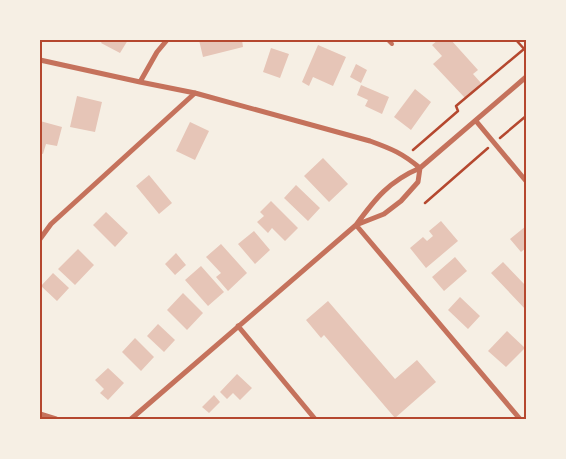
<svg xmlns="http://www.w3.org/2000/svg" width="566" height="459" viewBox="0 0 566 459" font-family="'Sofia Sans Condensed',sans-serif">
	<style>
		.building { fill: #e6c5b7 }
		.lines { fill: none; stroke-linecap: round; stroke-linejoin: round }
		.path { stroke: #b5482f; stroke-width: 2.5 }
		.service { stroke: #c5725c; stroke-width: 4 }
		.minor { stroke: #c5725c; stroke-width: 5 }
		.neatline { fill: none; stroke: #b5482f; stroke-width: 2 }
	</style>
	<rect width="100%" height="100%" fill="#f6efe4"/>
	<path class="building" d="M103,40H128L120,53L101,43Z
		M199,40H242L243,47L203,57Z
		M438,40H451L478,70L473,74L481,83L465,98L433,64L442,56L432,45Z
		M318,45L346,57L333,86L313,77L309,86L302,82Z
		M271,48L289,54L280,78L263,72Z
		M356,64L367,70L361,83L350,77Z
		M361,85L389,97L382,114L365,106L368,100L357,95Z
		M415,89L431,102L411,130L394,117Z
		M77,96L102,102L95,132L70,127Z
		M40,121L62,127L57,146L46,144L43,154L40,153Z
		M190,122L209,131L195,160L176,151Z
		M323,158L348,184L329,202L304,176Z
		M149,175L172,203L159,214L136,186Z
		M296,185L320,208L308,221L284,198Z
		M271,201L298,228L285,241L272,228L268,233L257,222L264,216L260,212Z
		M106,212L128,233L115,247L93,225Z
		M441,221L458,241L426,268L410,248L423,237L427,241L433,236L429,231Z
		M526,226V248L521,252L510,239Z
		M254,231L270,250L255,264L238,244Z
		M221,244L247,273L228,291L216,277L221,273L206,257Z
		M78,249L94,265L75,285L58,269Z
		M176,253L186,265L175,275L165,264Z
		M455,257L467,271L444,291L432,277Z
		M503,262L526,286V310L491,273Z
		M201,266L224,292L208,306L185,280Z
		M53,273L69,288L57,301L41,286Z
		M183,293L203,313L187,330L167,310Z
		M460,297L480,316L468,329L448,310Z
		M328,301L395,379L417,360L436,382L395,418L324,335L321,338L306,320Z
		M158,324L175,340L164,352L147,336Z
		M507,331L525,348L506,367L488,351Z
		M135,338L154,357L141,371L122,352Z
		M108,368L124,383L108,400L100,393L104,389L95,380Z
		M237,374L252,388L240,400L233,393L227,399L220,392Z
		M214,395L220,402L209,413L202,407Z"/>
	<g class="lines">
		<path class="path" d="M516,40L526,51
			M500,138L526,116
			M413,150L458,111L456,106L524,49
			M425,203L488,148"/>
		<path class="service" d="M388,40L392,44"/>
		<path class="minor" d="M40,60L140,82L195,93L370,141C392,149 402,153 420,168
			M140,82L157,52L167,40
			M476,121L526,181
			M356,225L520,419
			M356,225L384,214L401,201L418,182L420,168
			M40,239L51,224L195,93
			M238,326L315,419
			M40,414L56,419
			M131,419L356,225C375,199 389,181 420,168L526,77"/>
	</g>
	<rect width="566" height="459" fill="none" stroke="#f6efe4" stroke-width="82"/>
	<rect x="41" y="41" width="484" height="377" class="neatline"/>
</svg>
